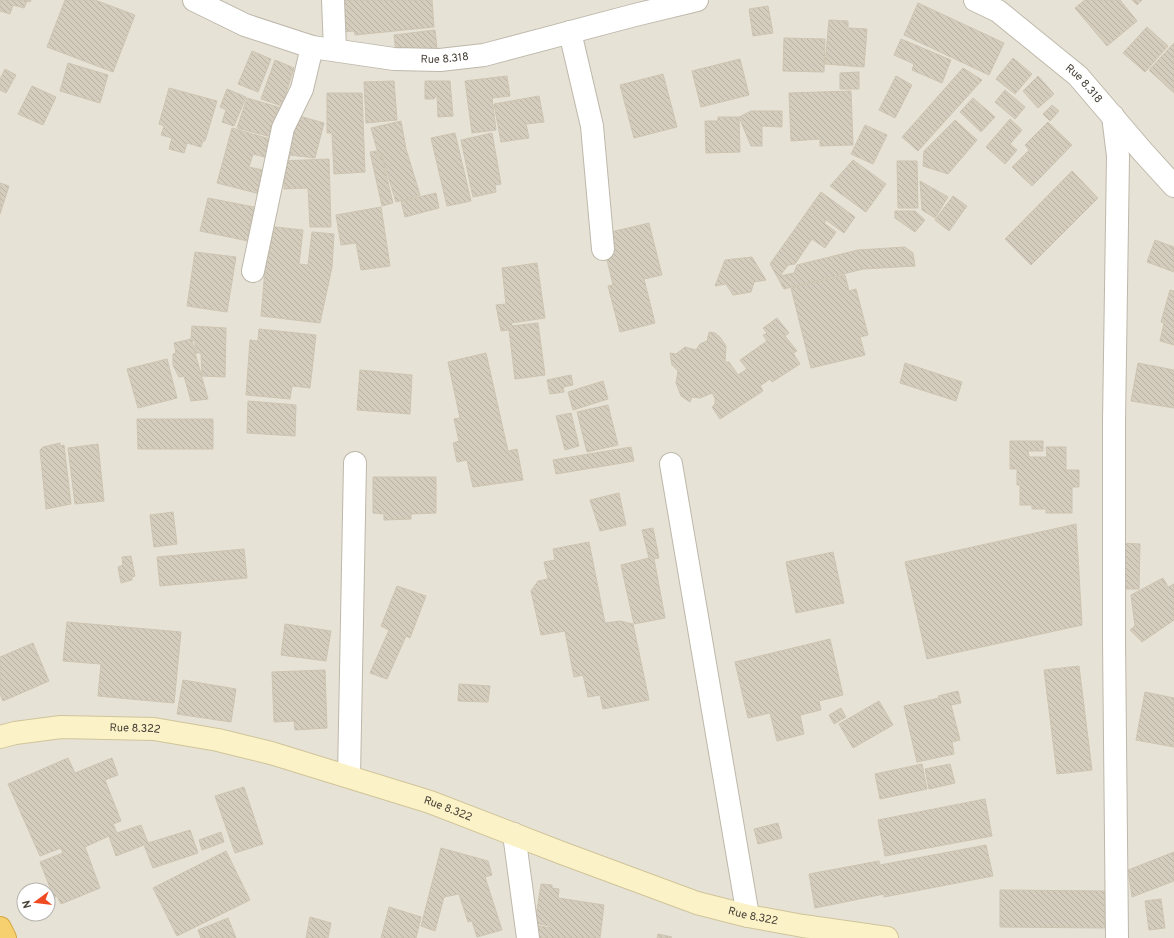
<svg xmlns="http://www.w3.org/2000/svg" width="1174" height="938" viewBox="0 0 1174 938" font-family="Overpass,sans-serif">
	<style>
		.residential { fill: #e6e2d6; fill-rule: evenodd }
		.building { fill: url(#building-back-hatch); stroke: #cec4b1; fill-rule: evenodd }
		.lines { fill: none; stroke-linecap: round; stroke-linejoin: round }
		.street-casing { stroke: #beb8aa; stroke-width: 24 }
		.secondary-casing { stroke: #d0c499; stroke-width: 24 }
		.highway-casing { stroke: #d5a53f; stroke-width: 24 }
		.street { stroke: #fff; stroke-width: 22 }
		.secondary { stroke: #fcf2c8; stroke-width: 22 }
		.highway { stroke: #f6d06f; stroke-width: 22 }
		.labels { text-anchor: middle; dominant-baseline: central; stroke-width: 4; stroke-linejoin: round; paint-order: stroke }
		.street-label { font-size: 11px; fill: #464037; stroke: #fff }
	</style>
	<defs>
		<pattern id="building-back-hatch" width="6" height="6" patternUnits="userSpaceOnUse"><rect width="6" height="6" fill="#d4ccbd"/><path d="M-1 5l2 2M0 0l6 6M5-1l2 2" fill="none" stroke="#b7b0a3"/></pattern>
	</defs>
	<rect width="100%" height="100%" fill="#f3f0e7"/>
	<path class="residential" d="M0,0H1174V938H0ZM24,890H48V914H24Z"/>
	<path class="building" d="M0,0H31L30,2L27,1L24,8L13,5L10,14L0,11Z
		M65,0H95L135,15L113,72L47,47Z
		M338,0H432L434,27L355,35L354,31L341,32Z
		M1085,0H1120L1137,21L1107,46L1075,8Z
		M1132,0H1142L1137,5Z
		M918,3L1004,43L989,75L904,35Z
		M768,6L773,33L753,36L749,9Z
		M829,20L848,21V28L867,29L864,67L825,64Z
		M1147,27L1168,46L1145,72L1123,53Z
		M435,30L437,48L396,53L394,35Z
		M784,38L825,39L824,72L783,71Z
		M901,39L951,60L942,83L912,70L914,64L894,55Z
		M1174,43V93L1149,70Z
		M252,51L271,59L258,92L238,84Z
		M1013,58L1032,74L1015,94L996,79Z
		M740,59L749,95L701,107L692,71Z
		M275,60L294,68L282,106L261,99Z
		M68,63L108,75L100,103L60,91Z
		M963,68L982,80L918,151L902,137Z
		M5,69L16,75L6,93L0,90V79Z
		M859,72V89H840V73Z
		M663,74L677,127L634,138L620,85Z
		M507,76L510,96L492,98L496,130L472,133L465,81Z
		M896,76L912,85L895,118L879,110Z
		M1038,76L1054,94L1038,108L1023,91Z
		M394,81L397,120L366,123L364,82Z
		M425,81H450L453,116L438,117L437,95L434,99H425Z
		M32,86L56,97L43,125L18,114Z
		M169,88L217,101L205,141H203L201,147L187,143L184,153L169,149L172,138L161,135L164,126L159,124Z
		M227,89L246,97L234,126L222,122L226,110L220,107Z
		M1005,90L1025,107L1015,119L995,102Z
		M851,91L853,145L820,146V139L791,141L789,93Z
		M327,93H362L365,172L334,174L332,133H327Z
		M539,96L544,122L526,124L529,138L501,142L494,104Z
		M247,98L285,109L275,138L237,128Z
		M973,98L995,117L981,132L960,112Z
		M1052,105L1059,111L1050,121L1043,114Z
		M751,111H782V127L762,126V146H751L739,117Z
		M292,114L324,123L315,158L290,155L289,159H282Z
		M718,117H739L740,152L706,153L705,121H718Z
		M1010,119L1022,130L1010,144L1017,150L1005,164L986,147Z
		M955,120L977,140L948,174L923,166L924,151Z
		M401,121L406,149L420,195L396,202L382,156L379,157L371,128Z
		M1048,122L1072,145L1032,186L1012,167L1029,150L1025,145Z
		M865,125L887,135L873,164L851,154Z
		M232,128L277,141L272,159L253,154L249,167L267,171L260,194L217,183Z
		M455,133L471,201L447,206L431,138Z
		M492,133L501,184L495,185L496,192L473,197L461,140Z
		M376,151L378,158L382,157L393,203L382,206L370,152Z
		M329,159L331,227H310L308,188L284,189V168L280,161Z
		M853,160L886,184L866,212L830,186Z
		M897,161H917L918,208H898Z
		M1072,171L1098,198L1031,265L1005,239Z
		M920,181L948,197L935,218L922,210Z
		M0,183L9,186L0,214Z
		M821,192L855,217L844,233L826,220L824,223L836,232L825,248L812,239L795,264L788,265L780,276L794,273L797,265L858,250L905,247L913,253L915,266L863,269L784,289L770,264Z
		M436,193L439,208L405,217L401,201Z
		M953,196L967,206L949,231L935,220Z
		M208,198L254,207L248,241L200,231Z
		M381,207L390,266L361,270L356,243L341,245L336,215Z
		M895,211H915L925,220L915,232L895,218Z
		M649,223L662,275L644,279L655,323L620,332L608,286L613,285L603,243L611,232Z
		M266,226L303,230L299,264L308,265L312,232L334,234L332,267L320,323L261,316L266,259Z
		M1155,240L1174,247V272L1147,262Z
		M195,252L236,257L227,312L187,306Z
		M752,257L766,280L754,282L751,292L733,295L726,284L715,286L725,260Z
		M537,263L545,318L511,323L512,326L538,323L545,375L515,379L509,330L501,331L496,305L506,304L502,268Z
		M845,275L849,291L856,289L868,335L860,337L865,355L811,368L791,288Z
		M1170,290L1174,291V345L1160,341L1164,323L1161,322Z
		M777,318L789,333L785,336L797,351L793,353L800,364L772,382L770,379L760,386L763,391L720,419L712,407L715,404V398L712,393L700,398L692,397L690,402L681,396L676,383L678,371L672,365L670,353L676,354L685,347L696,350L700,344L707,341L709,332L715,333L720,337L726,346L725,362H729L738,375L747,369L740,360L767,341L763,335L767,333L763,328Z
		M192,326L226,328L225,377L202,376L201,353H195L208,399L191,401L184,376L179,377L173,365V354L176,353L174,343L191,339ZM192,340L195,341V353Z
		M259,329L316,335L310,388L292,386L290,399L246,395L250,340L258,341Z
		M486,353L508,451L517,449L523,480L473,487L467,460L457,462L453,443L459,441L454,419L460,418L448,362Z
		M167,359L177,398L138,408L127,369Z
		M905,363L962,382L956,401L900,383Z
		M1138,363L1174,370V408L1131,401Z
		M360,370L412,375L410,414L357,410Z
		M571,375L573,385L563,387L564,392L550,394L547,380Z
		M603,381L608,399L573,410L568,392Z
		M248,401L296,405L295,436L247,433Z
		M608,405L618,445L587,452L577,412Z
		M571,413L579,446L565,450L556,416Z
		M137,419H213V449H138Z
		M1010,441H1043V451H1028L1029,457H1047L1046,447H1066V470H1079V487H1072V513H1046V509H1032V505H1020V485H1017V469H1010Z
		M60,443V446L64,445L71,504L46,509L40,450L43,447Z
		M98,444L104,501L75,504L68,448Z
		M631,447L634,461L556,474L553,460Z
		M373,477H436V513L411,514V519L384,520V514L373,513Z
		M619,493L626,525L600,531L590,500Z
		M173,512L177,544L154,547L150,515Z
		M1076,524L1082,625L927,659L905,562Z
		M653,528L659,558L654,559L665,618L634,624L621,565L649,558L642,530Z
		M589,542L605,623L620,621L633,624L649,700L603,709L600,695L588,697L583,675L574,677L565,631L541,635L531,591L538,581L548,579L544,562L555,560L553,549Z
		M1119,543L1140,544L1139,589H1119Z
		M244,549L247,578L160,586L157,557Z
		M833,552L844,603L796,613L786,562Z
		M131,556L135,576L132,577V580L121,583L118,567L123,565L122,557Z
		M1163,578L1168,587L1174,584V620L1142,642L1130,630L1135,626L1131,595Z
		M397,586L426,596L410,638L406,636L387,679L370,673L389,630L381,626Z
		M67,622L181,632L174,703L98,696L101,664L63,661Z
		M285,624L331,631L326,661L281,655Z
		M830,639L843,695L819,701L821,710L800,715L804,734L777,741L770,713L748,718L735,662Z
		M33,643L49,681L3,701L0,694V657Z
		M1079,666L1092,770L1057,774L1044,670Z
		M325,670L327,728L295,730L294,721L274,722L272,672Z
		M183,680L236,689L231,722L177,714Z
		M459,684L490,686L488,702L458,701Z
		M958,691L961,703L951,705L960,740L952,742L954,754L917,762L904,706L939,698L938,696Z
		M1145,692L1174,698V747L1136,740Z
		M879,701L893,725L853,748L839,724Z
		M841,708L846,717L834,724L829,715Z
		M68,758L75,773L112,758L118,775L105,780L121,821L113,824L117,833L141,825L148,843L190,830L198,853L153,868L144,845L116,856L109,836L85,847L100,888L61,904L57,896L54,898L40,862L63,853L61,848L40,856L8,784Z
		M922,764L927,789L880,799L875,774Z
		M950,764L955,783L929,789L925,769Z
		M244,787L263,844L235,853L215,796Z
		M985,799L992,836L885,856L878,820Z
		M778,823L782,838L758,844L754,829Z
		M221,832L224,842L202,850L199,840Z
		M986,845L993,876L884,897V894L815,908L809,874L879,861L880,865Z
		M441,848L488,861L492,875L485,877L502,930L477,937L472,921L468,922L459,894L444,897L435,931L421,926Z
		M226,851L250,900L177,936L153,888Z
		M1174,852V881L1132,897L1128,870Z
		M541,884L552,885V888L559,889L558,898L604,905L600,938H534L536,925L549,928V926L535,923Z
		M1000,890L1105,891V928L1000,927Z
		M1161,899L1165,928L1149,930L1145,901Z
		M389,907L421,917L416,938H381Z
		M310,917L331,923L328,938H306Z
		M228,918L236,938H201L198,930Z
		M658,934L672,937L671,938H657Z"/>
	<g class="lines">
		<defs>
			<g id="street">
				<path id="s1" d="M194,0L245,25L312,47L394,59L440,60L484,55L635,15L697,0"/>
				<path d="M333,0L335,50"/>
				<path id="s2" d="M975,0L998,11L1078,76L1143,152L1174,186"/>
				<path d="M570,32L592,126L603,249"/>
				<path d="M1113,116L1118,156L1114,422V640L1117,938"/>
				<path d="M253,271L283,128L302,89L312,47"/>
				<path d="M671,464L748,916"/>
				<path d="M349,776L355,463"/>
				<path d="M514,834L528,938"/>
			</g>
			<g id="secondary">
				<path id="s3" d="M0,737L15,733L61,727L154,729L218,740L271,753L430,802L562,853L697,903L748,916L803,926L887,938"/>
			</g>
			<path id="highway" d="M0,928L5,938"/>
		</defs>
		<use href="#street" class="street-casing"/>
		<use href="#secondary" class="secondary-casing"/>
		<use href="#highway" class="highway-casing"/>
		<use href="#street" class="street"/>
		<use href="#secondary" class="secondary"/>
		<use href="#highway" class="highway"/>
	</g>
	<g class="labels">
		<g class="street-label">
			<text stroke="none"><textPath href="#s1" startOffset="261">Rue 8.318</textPath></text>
			<text stroke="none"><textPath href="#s2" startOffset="138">Rue 8.318</textPath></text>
			<text stroke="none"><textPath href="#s3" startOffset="136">Rue 8.322</textPath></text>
			<text stroke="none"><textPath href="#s3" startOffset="460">Rue 8.322</textPath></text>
			<text stroke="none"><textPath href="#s3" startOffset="784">Rue 8.322</textPath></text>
		</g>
	</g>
	<g transform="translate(36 902) rotate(255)"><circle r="19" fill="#ffffff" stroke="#b5b3af"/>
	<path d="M0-3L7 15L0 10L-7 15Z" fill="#ef4b22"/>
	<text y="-6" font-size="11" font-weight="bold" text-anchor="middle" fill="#464037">N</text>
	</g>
</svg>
